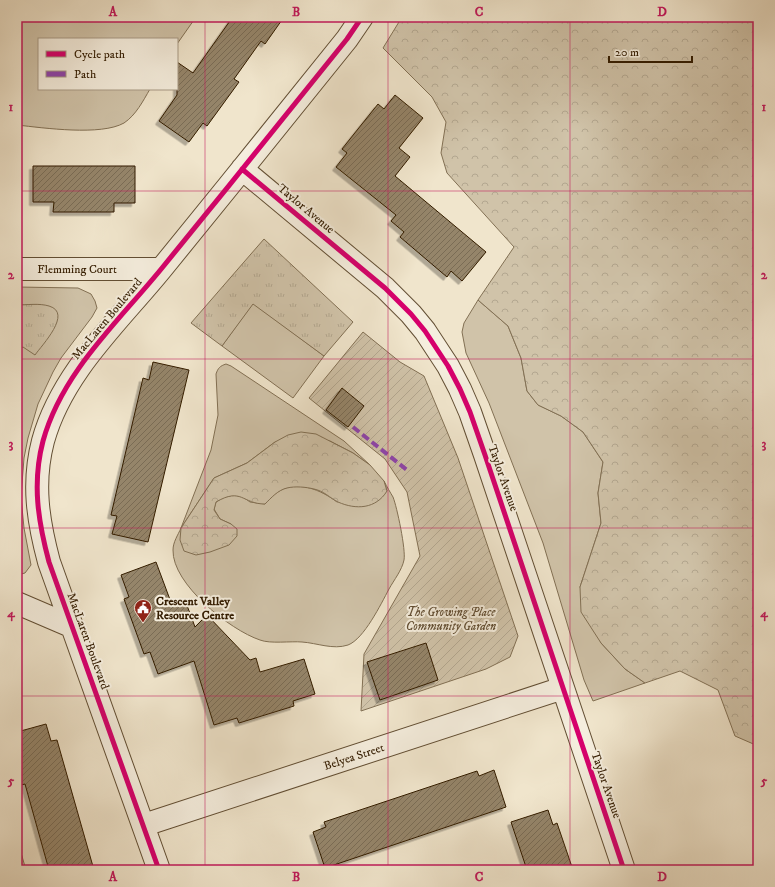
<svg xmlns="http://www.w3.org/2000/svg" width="775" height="887" viewBox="0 0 775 887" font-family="'IM FELL DW Pica',serif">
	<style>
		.grass { fill: #d0c3a9; stroke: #827054 }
		.forest { fill: url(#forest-crowns); stroke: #827054 }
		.park { fill: url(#park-tufts); stroke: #827054 }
		.garden { fill: url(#garden-furrows); stroke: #827054 }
		.building { fill: url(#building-hatch); stroke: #331c00; filter: url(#shadow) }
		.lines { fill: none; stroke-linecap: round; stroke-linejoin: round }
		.minor-casing { stroke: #624e33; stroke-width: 24 }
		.minor { stroke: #f5eede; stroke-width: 22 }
		.quiet { stroke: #8e44ad; stroke-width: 4; stroke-dasharray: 8 4; stroke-linecap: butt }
		.cycleway-casing { stroke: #f5eede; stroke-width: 8 }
		.cycleway { stroke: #d6006c; stroke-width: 5 }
		.grid { fill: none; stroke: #c2185b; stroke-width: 1; stroke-opacity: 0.55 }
		.labels { text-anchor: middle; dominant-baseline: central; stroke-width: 4; stroke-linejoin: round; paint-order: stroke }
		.street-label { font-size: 12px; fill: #331c00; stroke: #f5eede }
		.poi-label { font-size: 12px; font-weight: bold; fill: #331c00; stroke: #f5eede; text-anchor: start }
		.park-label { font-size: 12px; font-style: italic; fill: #624e33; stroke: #f5eede }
		.neatline { fill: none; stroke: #c2185b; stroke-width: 1.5 }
		.grid-label { font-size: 13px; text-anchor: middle; font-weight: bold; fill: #c2185b }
	</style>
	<defs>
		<pattern id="forest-crowns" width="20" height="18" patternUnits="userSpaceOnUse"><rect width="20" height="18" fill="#d0c3a9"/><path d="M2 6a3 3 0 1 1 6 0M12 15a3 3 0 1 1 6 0" fill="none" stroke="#b3a790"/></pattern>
		<pattern id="park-tufts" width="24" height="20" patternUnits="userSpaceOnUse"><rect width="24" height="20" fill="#d0c3a9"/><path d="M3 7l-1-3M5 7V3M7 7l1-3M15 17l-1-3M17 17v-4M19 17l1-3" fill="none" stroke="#b3a790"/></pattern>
		<pattern id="garden-furrows" width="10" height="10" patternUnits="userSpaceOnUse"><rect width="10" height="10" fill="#d0c3a9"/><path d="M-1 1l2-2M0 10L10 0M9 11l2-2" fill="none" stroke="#b3a790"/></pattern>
		<pattern id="building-hatch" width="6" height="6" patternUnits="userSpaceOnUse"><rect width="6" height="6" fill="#95856a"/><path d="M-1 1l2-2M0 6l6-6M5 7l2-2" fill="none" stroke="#7a6c55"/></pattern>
		<filter id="shadow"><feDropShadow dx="-3.5" dy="3.5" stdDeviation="0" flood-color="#0004"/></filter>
	</defs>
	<rect width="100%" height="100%" fill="#f0e5cc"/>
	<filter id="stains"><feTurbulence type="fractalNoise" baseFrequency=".005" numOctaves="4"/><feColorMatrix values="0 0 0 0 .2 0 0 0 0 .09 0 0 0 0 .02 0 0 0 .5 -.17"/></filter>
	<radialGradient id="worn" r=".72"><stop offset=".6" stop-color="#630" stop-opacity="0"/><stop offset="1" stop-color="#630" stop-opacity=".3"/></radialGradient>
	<path class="grass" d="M17,17H196L177,44V39H39V89H150C143,101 136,115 124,123C101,136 44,128 17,125Z
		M17,287L78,288L91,294L95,301L97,308L92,317L61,358L53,372L38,404L28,438L24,458L21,497L24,528L31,565L25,573L17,575V349L23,347L41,305H17Z
		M478,300L508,326L521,358L527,391L538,405L561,416L583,432L603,462L598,493L601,523L580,587L601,643L625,669L645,683L593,701L584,680L543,543L489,403L466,353L462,332L464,323Z
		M253,303L324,356L293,398L222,346Z
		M226,364L231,366L344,441L370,465L353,453L330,441L275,442L247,463L214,478L181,528L231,524L220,519L214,509L216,502L224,497L234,495L243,497L250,502L265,504C269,500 273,494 279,491C298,480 321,490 337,502L387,491L384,481C387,487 390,492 393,497C397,507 406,550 404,560C402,570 394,580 389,589C381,604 364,639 348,645C333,650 317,643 302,642C291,641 270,644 260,640C230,630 172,584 173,550C173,542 178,535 181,528L211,450L218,415L216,374C218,368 220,366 226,364Z"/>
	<path class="forest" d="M402,17H758V746L735,736L718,690L680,671L645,683L625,669L601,643L581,612L580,587L601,523L598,493L603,462L583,432L561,416L538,405L527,391L521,358L508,326L478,300L514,247L447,173L441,153L446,122L432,97L383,48Z
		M301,432L316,434L353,453L370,465L384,481L387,491C376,509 356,510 338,502C330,498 324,491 314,489C306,487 295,486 287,488C278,490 271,498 265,504C242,504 242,487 216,502L214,510L220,519L231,524L237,529V536L229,545L210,552L196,555L184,551L180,540L181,528L214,478L247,463L275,442L288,435Z
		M17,839L26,870H17Z"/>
	<path class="park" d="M264,239L353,322L324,356L253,304L222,346L191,323Z
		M17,305C27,305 39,303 49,306C73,313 42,345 35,355L23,347L17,349Z"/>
	<path class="garden" d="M363,332L400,362L424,376L458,458L518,636L510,657L486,669L361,711L364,654L420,556L407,492L385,459L309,398Z"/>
	<path class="building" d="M230,17H284L265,44L261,41L234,79L239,82L207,126L203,123L189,142L159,121L177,95V62L193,73L232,18Z
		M395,95L423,118L399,148L410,157L395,176L486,252L462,281L451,271L447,277L400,237L404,232L391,221L396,215L336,167L347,153L342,149L378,104L384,109Z
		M33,166H135V203H114V212H53L54,202H33Z
		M153,362L189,370L148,542L112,534L117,516L111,515L143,378L149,380Z
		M342,388L364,406L348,427L326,410Z
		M156,562L172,605L185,600L195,627L207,615L250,660L256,658L260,672L304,659L315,694L293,701L294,706L239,723L237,718L214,725L194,661L158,674L150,652L144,654L124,599L129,597L121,575Z
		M426,643L438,680L380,700L367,662Z
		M46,724L51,741L57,740L94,870H49L25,784L17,786V732Z
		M494,770L506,807L325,868L313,832L326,827L324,822L477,771L479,776Z
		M548,810L553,825L557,823L573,870H527L511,822Z"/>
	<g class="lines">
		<defs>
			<path id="minor" d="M242,169L385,288L411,314L425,331L448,366L460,389L470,412L485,455L624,870
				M17,269H161
				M17,603L73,627
				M144,825L563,688
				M159,870L49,562C38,521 32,483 43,441C62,372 119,321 162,268C224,192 286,115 347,39L362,17"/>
		</defs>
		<use href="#minor" class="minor-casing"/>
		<use href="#minor" class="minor"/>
		<path class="quiet" d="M353,427L407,470"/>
		<defs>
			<path id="cycleway" d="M242,169L385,288L411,314L425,331L448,366L460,389L470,412L485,455L624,870
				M159,870L49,562C38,521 32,483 43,441C62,372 119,321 162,268C224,192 286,115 347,39L362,17"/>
		</defs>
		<use href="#cycleway" class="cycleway-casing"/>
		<use href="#cycleway" class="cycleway"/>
	</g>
	<path class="grid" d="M205,17V870M388,17V870M570,17V870M17,191H758M17,359H758M17,528H758M17,696H758"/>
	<defs>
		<symbol id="civic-pin" viewBox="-11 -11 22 30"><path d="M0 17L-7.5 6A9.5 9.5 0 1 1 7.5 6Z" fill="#8f2418" stroke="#f5eede"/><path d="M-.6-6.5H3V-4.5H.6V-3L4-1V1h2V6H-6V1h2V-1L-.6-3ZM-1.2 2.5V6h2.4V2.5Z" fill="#fff"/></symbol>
	</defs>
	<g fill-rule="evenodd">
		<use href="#civic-pin" x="133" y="598" width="20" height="27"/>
	</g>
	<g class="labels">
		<g class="street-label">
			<text transform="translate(306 209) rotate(40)">Taylor Avenue</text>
			<text x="77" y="269">Flemming Court</text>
			<text transform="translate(107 319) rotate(-50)">MacLaren Boulevard</text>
			<text transform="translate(503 478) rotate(71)">Taylor Avenue</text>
			<text transform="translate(88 641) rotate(70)">MacLaren Boulevard</text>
			<text transform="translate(354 757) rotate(-18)">Belyea Street</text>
			<text transform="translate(606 785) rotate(71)">Taylor Avenue</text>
		</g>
		<g class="poi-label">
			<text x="156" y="601">Crescent Valley<tspan x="156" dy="14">Resource Centre</tspan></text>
		</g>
		<g class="park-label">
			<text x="451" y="612">The Growing Place<tspan x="451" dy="14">Community Garden</tspan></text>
		</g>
	</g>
	<rect width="775" height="887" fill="none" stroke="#f0e5cc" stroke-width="44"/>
	<rect x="38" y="38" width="140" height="52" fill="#f5eede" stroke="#a79a85"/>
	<rect x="46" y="51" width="20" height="6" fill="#d6006c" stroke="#a79a85"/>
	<text x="74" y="58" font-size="12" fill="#331c00">Cycle path</text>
	<rect x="46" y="71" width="20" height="6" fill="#8e44ad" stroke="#a79a85"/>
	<text x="74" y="78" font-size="12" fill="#331c00">Path</text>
	<path d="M609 56v6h83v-6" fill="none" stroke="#331c00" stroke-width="2"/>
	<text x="615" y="56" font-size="12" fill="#331c00" stroke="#f5eede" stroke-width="3" paint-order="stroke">20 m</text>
	<rect x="22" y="22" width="731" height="843" class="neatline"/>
	<g class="grid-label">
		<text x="113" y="16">A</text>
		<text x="296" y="16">B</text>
		<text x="479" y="16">C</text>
		<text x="662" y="16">D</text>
		<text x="11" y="111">1</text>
		<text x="764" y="111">1</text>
		<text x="11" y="279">2</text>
		<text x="764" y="279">2</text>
		<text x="11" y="448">3</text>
		<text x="764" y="448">3</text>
		<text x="11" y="617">4</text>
		<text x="764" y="617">4</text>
		<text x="11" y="785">5</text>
		<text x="764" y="785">5</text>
		<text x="113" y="881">A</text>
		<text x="296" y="881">B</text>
		<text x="479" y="881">C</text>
		<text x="662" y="881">D</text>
	</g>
	<rect width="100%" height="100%" filter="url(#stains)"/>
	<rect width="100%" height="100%" fill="url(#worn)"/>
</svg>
